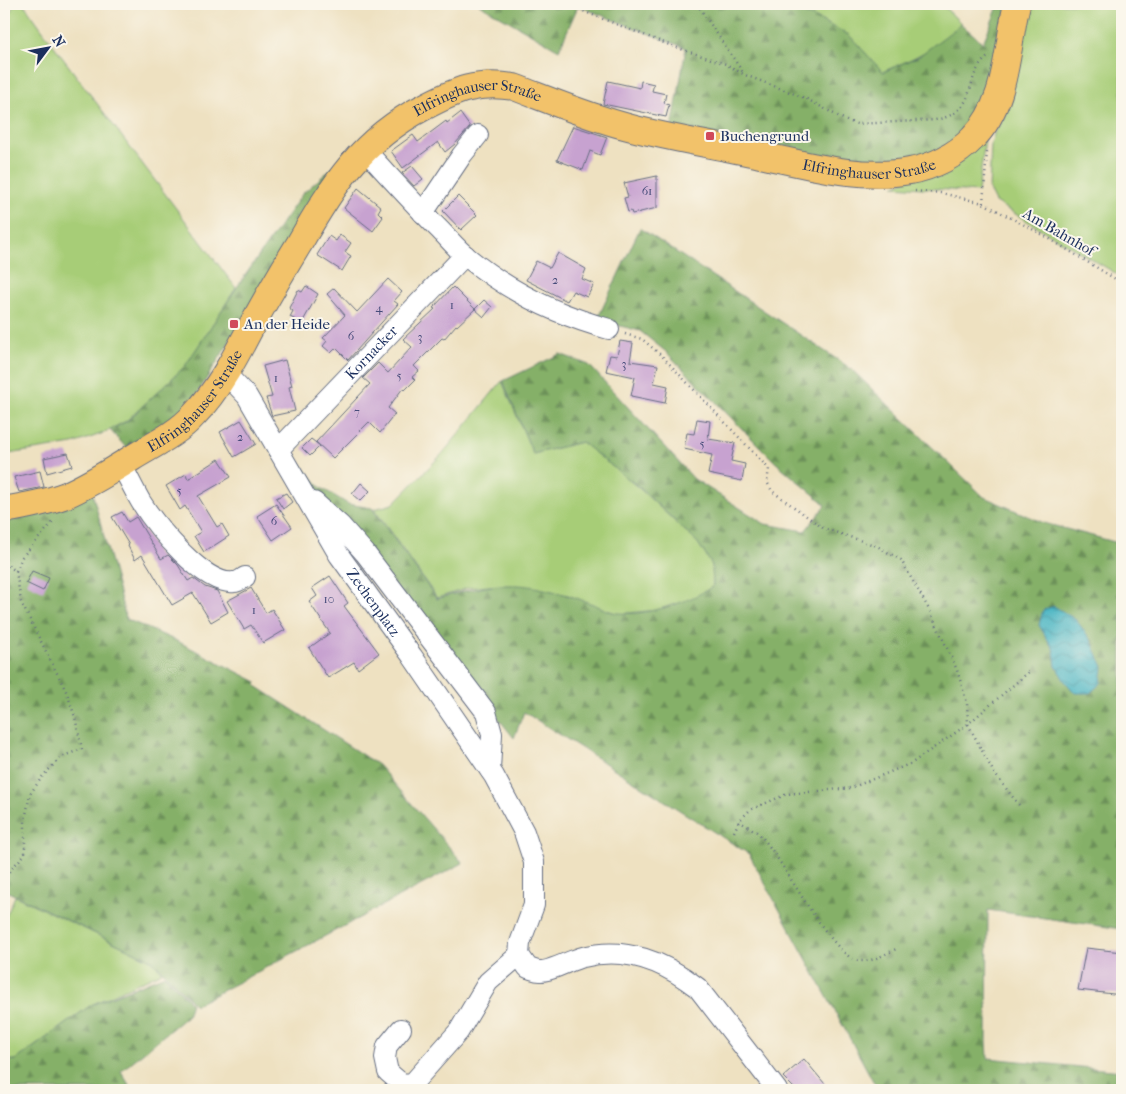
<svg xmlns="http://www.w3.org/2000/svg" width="1126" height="1094" viewBox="0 0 1126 1094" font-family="'IM FELL French Canon',serif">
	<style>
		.grass { fill: #a7cd77; stroke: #617e6a }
		.forest { fill: url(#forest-firs); stroke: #507063; fill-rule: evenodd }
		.water { fill: url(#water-waves); stroke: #307290 }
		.building { fill: #c7a2d0 }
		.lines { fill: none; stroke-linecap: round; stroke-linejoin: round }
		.minor-casing { stroke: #656d81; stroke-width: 22 }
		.major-casing { stroke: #656d81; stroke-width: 28 }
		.path { stroke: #656d81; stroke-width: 2.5; stroke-dasharray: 1 4; stroke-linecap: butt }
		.minor { stroke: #fff; stroke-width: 20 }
		.major { stroke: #f2c26a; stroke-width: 26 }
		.poi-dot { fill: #d1495b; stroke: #fbf7ec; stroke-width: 2 }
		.labels { text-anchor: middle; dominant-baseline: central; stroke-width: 4; stroke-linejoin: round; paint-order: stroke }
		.number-label { font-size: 12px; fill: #464c7a }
		.street-label { font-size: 15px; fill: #1b2f5e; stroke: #fbf7ec }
		.poi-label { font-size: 15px; fill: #1b2f5e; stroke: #fbf7ec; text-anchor: start }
	</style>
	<defs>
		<pattern id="forest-firs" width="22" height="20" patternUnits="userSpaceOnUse" patternTransform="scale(1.25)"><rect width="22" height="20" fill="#85b068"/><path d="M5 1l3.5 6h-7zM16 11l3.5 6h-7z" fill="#6c9059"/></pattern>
		<pattern id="water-waves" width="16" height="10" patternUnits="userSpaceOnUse" patternTransform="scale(1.25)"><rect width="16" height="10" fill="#46b4c2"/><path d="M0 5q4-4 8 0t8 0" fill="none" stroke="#3a93a1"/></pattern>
	</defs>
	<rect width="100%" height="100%" fill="#fbf7ec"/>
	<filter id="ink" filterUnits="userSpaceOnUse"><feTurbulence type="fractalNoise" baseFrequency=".02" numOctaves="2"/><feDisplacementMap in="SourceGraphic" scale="10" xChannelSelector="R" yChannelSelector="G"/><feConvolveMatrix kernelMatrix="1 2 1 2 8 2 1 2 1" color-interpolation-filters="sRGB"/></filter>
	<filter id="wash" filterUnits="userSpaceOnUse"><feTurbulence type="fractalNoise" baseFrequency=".0096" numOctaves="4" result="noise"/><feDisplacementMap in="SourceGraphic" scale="20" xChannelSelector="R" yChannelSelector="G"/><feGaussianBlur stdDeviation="1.12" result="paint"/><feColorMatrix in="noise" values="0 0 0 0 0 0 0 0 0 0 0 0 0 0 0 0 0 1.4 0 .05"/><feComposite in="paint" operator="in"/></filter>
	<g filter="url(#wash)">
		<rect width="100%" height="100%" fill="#eee1c1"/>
		<path class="grass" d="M14,4H24L62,57L236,288L185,367L126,421L101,434L73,444L8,454L6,503H4V27Z
			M773,4H941L961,23C941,47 910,60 882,72L849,35L814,17Z
			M1030,4H1122V277L995,202L989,190L991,144L995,131L1003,119L1010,100Z
			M985,140L978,192L894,186Z
			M502,381L533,454L582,442L640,489L698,543L712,565L713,586L699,596L657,610L618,614L568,595L533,587L499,585L468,588L437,598L374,509L393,504L443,453Z
			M15,896L153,961L162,972L91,1005L16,1060L4,1061V921Z"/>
		<path class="forest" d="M479,4H773L814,17L849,35L883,72L919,56L956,28L960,23L983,43L999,4H1008L989,94L960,137L935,152L909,161L863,164L672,128L686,48L578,6L559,50Z
			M344,158L187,410L131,453L110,430L127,421L185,366L237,287L303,193Z
			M640,228L850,368L984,497L1044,523L1122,544V929L988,910L987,1041L988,1058L1122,1071V1090H878L749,854L524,712L514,738L334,512L308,484L290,451L320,487L348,504L372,508L437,599C469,589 501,581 535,587C554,591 572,596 590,603C599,606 610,613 619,613C647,616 690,602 713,586L712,565L698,543L640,488L581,442L533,454L503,381L560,354L589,365L694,479L765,524L805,531L826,505L774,461L665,351L640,331L597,320ZM1067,614L1076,620L1056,666L1054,650L1039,625Z
			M91,488L126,619L179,642L257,682L256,686L378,765L463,863L195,1005L153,961L4,890V516Z
			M165,975L191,1003L187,1016L121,1071L132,1090H4V1061L16,1060L91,1005Z"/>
		<path class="water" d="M1054,606L1076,620L1091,640L1103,667L1101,683L1090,693H1075L1064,680L1056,666L1054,650L1039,625L1043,610Z"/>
		<g id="blocks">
			<path class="building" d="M608,81L640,88L641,81L654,84L652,91L666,94L664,103L669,105L666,117L603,104Z
				M460,113L470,127L455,144L445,152L438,142L403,168L391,151L413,135L418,142L446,121L447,123Z
				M573,126L607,137L600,155L590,151L583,170L557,160Z
				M412,166L423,179L414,186L402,173Z
				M657,176V208L632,214L631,211L628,212L624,198L628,197L624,183Z
				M358,188L381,207L378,212L383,217L373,231L344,208Z
				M458,196L477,215L461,230L443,211Z
				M340,235L351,243L345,252L351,256L342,271L317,255L329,236L336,241Z
				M558,253L586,269L582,279L594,284L587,297L573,291L567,301L526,280L536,261L550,268Z
				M388,279L402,292L394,301L398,304L348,360L336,348L331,353L323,346L327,341L323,338L345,315L327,294L334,288L357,312Z
				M306,286L318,294L302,323L290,317L293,311L289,308L298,290L302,292Z
				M453,287L475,309L484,300L492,307L484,317L475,309L457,326L456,325L444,339L442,338L414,366L419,371L412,377L415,380L405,390L403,388L388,408L395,414L380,433L369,422L333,458L316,442L370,384L363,378L378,363L388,373L412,347L403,339L435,309L433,308Z
				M620,341L633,343L630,361L658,365L654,383L668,386L665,403L631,396L635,377L606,371L610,355L617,356Z
				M285,360L292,386L289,387L295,411L272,416L266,398L272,397L263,366Z
				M697,419L710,421L708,439L735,443L731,461L745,464L742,481L708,474L712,455L684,449L687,433L694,434Z
				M241,420L256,444L234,457L220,432Z
				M311,439L320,446L310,456L302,448Z
				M68,453L72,466L47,473L44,458Z
				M219,459L231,477L198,496L217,527L222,524L229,536L204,552L194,536L201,532L185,506L180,510L166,486L186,474L188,479Z
				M40,471L44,487L19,492L14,477Z
				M361,483L370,491L360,501L352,494Z
				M286,493L292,502L283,509L276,498Z
				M276,504L292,527L273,540L257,516Z
				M122,512L128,522L136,517L161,559L168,555L178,565L188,581L193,578L205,587L217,591L228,612L211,622L193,593L172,605L142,555L135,560L128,546L129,545L112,517Z
				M32,571L49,578L43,591L26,583Z
				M330,576L348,603L344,606L379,653L358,669L354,662L328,678L309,648L330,633L309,602L317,596L312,588Z
				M251,588L266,613L272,609L285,630L263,643L251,625L244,629L227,601Z
				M1086,948L1122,952V995L1078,990Z
				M804,1059L830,1090H796L783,1077Z"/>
		</g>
	</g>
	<g filter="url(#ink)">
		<use href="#blocks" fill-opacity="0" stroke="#656d81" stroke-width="1"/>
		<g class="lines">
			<defs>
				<g id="minor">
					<path d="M364,149C389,176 414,204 440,230C449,239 457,249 467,257C508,291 558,315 609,329"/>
					<path d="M423,213L462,155L478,135"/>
					<path id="s1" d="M225,373L247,396L339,555L412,656L494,776L524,832L534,862V905L520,943L519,955L528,968C532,969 536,971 540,971C549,972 573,959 583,957C625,946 665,962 698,988L777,1090"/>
					<path id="s2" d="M278,450L465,255"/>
					<path d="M121,464C128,477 134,490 141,502C156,526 204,586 234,582C238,582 242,579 245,577"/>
					<path d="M314,502L340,525L365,553L486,712L492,734L490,770"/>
					<path d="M401,1029L387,1046L385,1058L388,1072L402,1084L413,1083L459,1031L488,982L519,955"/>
				</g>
				<g id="major">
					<path id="s3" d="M4,510C25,506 46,503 66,495C89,485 111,471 132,458C153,445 177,434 194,415C219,389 237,354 253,323C268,296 283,270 299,244C333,185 361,140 424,107C456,90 477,81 514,87C551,101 589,117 628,127C673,139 719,146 765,156C812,166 862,180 910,171C933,167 957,155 973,138C1008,103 1006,49 1017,4"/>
				</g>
			</defs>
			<use href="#minor" class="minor-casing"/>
			<use href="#major" class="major-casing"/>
			<path class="path" d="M565,4L672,46L726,64L745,75L805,98L847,121L857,124L935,120C982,111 961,77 988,57
				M697,4L744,74
				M915,191L941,193L983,203L1045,236L1122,283
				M983,203L987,152
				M625,334L642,339L662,356L769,469L767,482L772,491L823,528L877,546L901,560L931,613L957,670L967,703L968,724L994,773L1019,805
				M4,563L16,571L21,602L67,693L75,717L82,749L61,757L42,777L30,794L25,820V854L4,877
				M16,571L22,557L54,521
				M739,821C746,826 756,830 761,836C782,858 832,958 859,961C873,962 885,954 898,948
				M734,832L739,821L750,810L787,794L851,788L912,763L968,724L1031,670"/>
			<use href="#minor" class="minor"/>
			<use href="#major" class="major"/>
		</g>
	</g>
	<g class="poi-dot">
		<rect x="705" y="131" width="10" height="10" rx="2.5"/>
		<rect x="229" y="319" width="10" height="10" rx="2.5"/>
	</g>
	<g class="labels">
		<g class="number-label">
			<text x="647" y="191">61</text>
			<text x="555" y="280">2</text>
			<text x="452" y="305">1</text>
			<text x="379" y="308">4</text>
			<text x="351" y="336">6</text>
			<text x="420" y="337">3</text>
			<text x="624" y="364">3</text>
			<text x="399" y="376">5</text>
			<text x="276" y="378">1</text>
			<text x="357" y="412">7</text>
			<text x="240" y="437">2</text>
			<text x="702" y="444">5</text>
			<text x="179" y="491">5</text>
			<text x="274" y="521">6</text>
			<text x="329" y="599">10</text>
			<text x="254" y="610">1</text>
		</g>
		<g class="street-label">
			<text stroke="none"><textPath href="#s3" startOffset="661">Elfringhauser Straße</textPath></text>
			<text stroke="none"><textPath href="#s3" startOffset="1066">Elfringhauser Straße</textPath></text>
			<text transform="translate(1059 232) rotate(30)">Am Bahnhof</text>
			<text stroke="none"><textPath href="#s2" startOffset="135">Kornacker</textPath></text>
			<text stroke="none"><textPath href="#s3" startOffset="226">Elfringhauser Straße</textPath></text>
			<text stroke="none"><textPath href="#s1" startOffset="274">Zechenplatz</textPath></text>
		</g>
		<g class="poi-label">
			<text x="720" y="136">Buchengrund</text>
			<text x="244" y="324">An der Heide</text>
		</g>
	</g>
	<rect width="1126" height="1094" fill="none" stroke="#fbf7ec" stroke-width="20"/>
	<g transform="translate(48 48) rotate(58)" stroke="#fbf7ec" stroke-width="4" paint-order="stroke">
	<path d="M0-4L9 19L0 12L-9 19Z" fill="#1b2f5e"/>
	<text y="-8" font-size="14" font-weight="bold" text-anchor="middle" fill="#1b2f5e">N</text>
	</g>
</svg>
